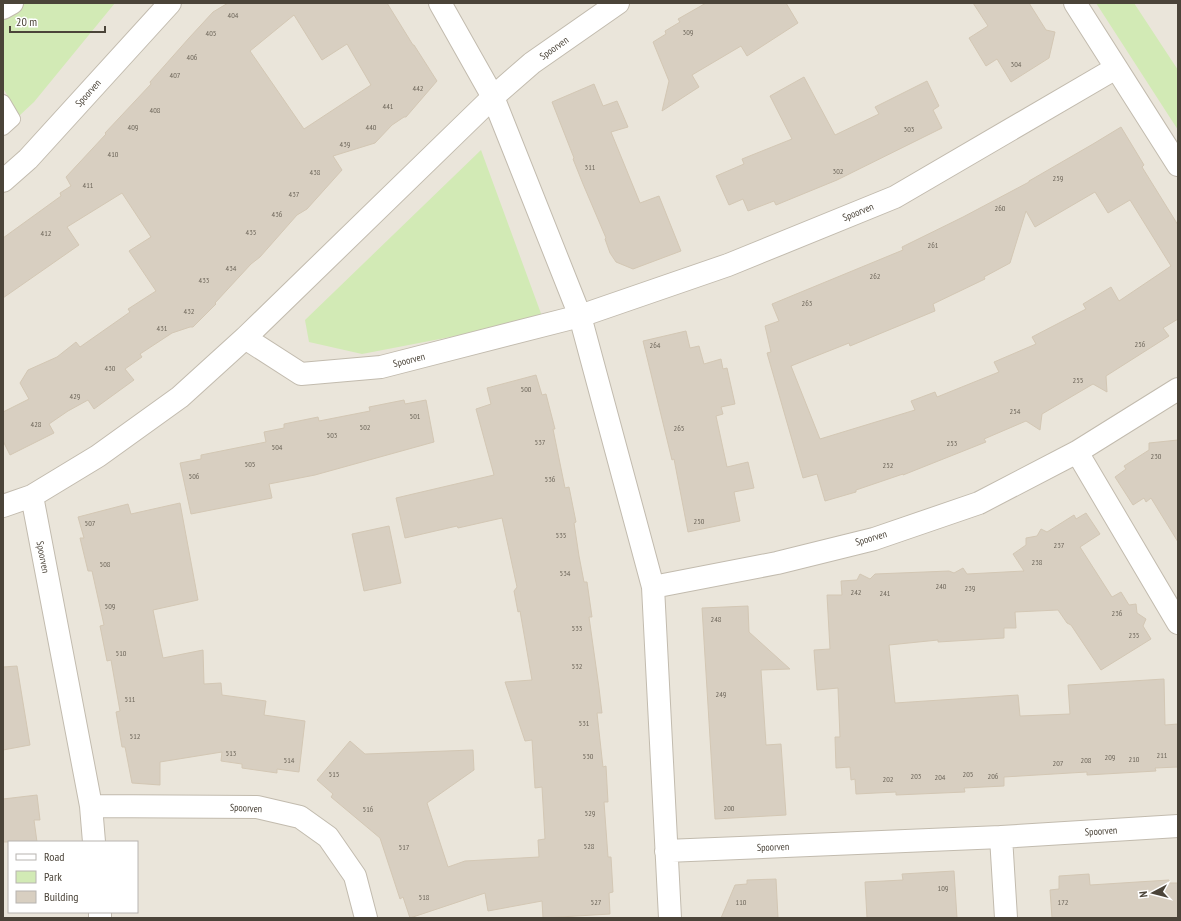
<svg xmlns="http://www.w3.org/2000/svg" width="1181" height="921" viewBox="0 0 1181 921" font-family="'PT Sans Narrow',sans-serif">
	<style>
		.residential { fill: #eae5da; fill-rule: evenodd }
		.green { fill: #d2eab5 }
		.building { fill: #d8cfc1; stroke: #d3c7b4; fill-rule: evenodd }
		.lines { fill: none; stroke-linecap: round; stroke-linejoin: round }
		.service-casing { stroke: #c2bbae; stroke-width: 16 }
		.minor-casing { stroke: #c2bbae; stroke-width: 24 }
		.service { stroke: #fff; stroke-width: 14 }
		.minor { stroke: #fff; stroke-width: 22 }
		.labels { text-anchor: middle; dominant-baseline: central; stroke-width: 4; stroke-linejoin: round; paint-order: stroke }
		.number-label { font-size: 8px; fill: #6e675b }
		.street-label { font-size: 10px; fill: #4b4439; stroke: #fff }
	</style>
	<rect width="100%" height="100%" fill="#f6f3ec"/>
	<path class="residential" d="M3,3H1178V918H3ZM9,842H137V912H9Z"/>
	<path class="green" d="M26,3H115L34,102L19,116L3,88V17Z
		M1096,3H1134L1178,70V130Z
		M481,150L543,319L362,354L309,342L305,320Z"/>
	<path class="building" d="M228,3H387L413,45H414L437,81L406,117H404L392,125L375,143L333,156L342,170L307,209L297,215L260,257L251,264L215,303L216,304L193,327H190L172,333L140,354L142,357L125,369L134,380L94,409L88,400L68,411L49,424L54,433L10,455L3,441V412L29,399L20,383L28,370L57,357L76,342L80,347L130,312L128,309L156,291L129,251L151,237L122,193L67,227L79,245L3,298V238L61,196L60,193L71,186L66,177L106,134L105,133L151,84L150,82L189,38L213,12ZM294,15L322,60L347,44L371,85L304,129L250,51Z
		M706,3H786L798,23L747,56L741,46L692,75L699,87L662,111L669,81L653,42L666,34L665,31L680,22L678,19Z
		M973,3H1029L1046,30L1055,32L1049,58L1011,82L997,59L986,66L969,38L988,26Z
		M804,77L835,135L879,114L875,107L927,81L939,106L933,110L942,128L837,180L776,205L774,201L748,211L743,199L729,205L716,176L744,164L742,159L792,139L770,96Z
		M594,84L603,106L617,101L628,127L611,132L640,203L659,196L681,251L633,269L616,262L610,253L605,239L606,238L583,184L573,159L574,158L552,102Z
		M1121,127L1144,165L1142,167L1178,225V319L1163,328L1169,336L1106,376L1107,392L1093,384L1042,414L1040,430L1026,421L984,439L986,442L903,475V474L856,490V492L825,501L817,474L803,478L767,353L771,352L765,326L779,321L772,304L903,250L902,247L963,217L1029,182V181L1093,144ZM1095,192L1108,213L1130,200L1171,266L1119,301L1111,287L1083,304L1086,309L1032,337L1036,344L994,362L999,372L937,397L935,392L911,401L915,410L820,439L791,366L849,343L850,346L935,311L933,304L985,279L984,277L1010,263L1026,211L1035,227Z
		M686,331L690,348L699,346L704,364L721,359L723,369L727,368L735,404L721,407L723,414L716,416L727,467L748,462L754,488L734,492L740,521L688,532L674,459L672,460L643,341Z
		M536,375L542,395L546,394L555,429H553L565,488L569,487L576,522L574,523L579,556L584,582H587L592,617H589L599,688L602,713H597L603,767L606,766L608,802H604L608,857H611L613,892L609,893L610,914L543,918L542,901L488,911L485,893L410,918L403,897L400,899L380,838L331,797L333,794L317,780L350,741L365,754L473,750L474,770L427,803L448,867L465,861L539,857L538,840L545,839L542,787L535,788L532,740L525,741L505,682L532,680L520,611L518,612L514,591L517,587L502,518L458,528L457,526L405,538L396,498L494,475L476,409L491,404L487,388Z
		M404,400L405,404L426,400L434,442L315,475L269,484L272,498L191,514L180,463L201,459V455L266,442L264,432L284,428V424L318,417L319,421L370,411L369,407Z
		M1178,440V542L1151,498L1146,502L1144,498L1133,505L1115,477L1126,469L1124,466L1149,450V443Z
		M180,503L198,600L153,610L163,658L203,650L204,684L221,683L222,695L266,701L264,715L305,721L299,772L277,769V773L242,768V764L221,761L222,752L160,762V785L132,783L125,747H122L116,712L120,711L111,660L107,661L100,626L104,625L92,571H88L80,538H84L78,517L128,504L131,514Z
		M1086,513L1100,534L1080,547L1112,597L1121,592L1129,605L1136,604L1137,613L1146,619L1143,626L1151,639L1101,670L1071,625L1067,623L1058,610L1015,612L1016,628H1004V638L938,642V640L889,645L895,703L1018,695L1020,716L1070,714L1068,685L1164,679L1165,725L1178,724V767L1155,768L1156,771L1087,775V772L1004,777V786L964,788L965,792L896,795V792L856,794L855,779L851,780L850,767L836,768L835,737H840L838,688L817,690L814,650L830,649L827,595H842L841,581L857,580L860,574L870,579L875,574L949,571L954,573L963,568L967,574L1024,571L1013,554L1026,545V538L1037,536L1041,529L1047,532L1074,515L1076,519Z
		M389,526L401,583L364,591L352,534Z
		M748,606L749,632L790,669L761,670L766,745L781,744L786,815L715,819L702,608Z
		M17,666L30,745L3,750V667Z
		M37,795L40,820H34L37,842H3V799Z
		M954,871L957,918H867L865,882L903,880L902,874Z
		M1089,874L1090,885L1169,880V883H1178V918H1052L1050,890L1059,889V876Z
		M776,879L778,918H721L735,885L747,884V880Z"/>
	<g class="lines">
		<defs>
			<path id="service" d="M3,102L13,119L3,128"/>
			<path id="minor" d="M440,3L493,97L580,316L653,587L670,918
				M1075,3L1178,165
				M3,8L12,3
				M3,181L28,159L170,3
				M245,338L301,374L381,367L580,316L728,265L895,197L1116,68
				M1077,452L1178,623
				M32,496L91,806L94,842
				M3,506L32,496L98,456L180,397L245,338L493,97L532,63L618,3
				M653,587L777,563L874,539L979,503L1077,452L1178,389
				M91,806L257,807L300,817L328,837L355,876L366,918
				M1001,837L1006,918
				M666,851L1001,837L1178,826
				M100,912V918"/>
		</defs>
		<use href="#service" class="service-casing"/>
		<use href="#minor" class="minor-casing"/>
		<use href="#service" class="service"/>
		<use href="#minor" class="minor"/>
	</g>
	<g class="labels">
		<g class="number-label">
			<text x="233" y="15">404</text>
			<text x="688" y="32">309</text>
			<text x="211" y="33">405</text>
			<text x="192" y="57">406</text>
			<text x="1016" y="64">304</text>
			<text x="175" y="75">407</text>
			<text x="418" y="88">442</text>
			<text x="388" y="106">441</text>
			<text x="155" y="110">408</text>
			<text x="133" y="127">409</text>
			<text x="371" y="127">440</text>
			<text x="909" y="129">303</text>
			<text x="345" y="144">439</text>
			<text x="113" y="154">410</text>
			<text x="590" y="167">311</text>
			<text x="838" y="171">302</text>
			<text x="315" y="172">438</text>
			<text x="1058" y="178">259</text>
			<text x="88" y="185">411</text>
			<text x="294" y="194">437</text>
			<text x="1000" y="208">260</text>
			<text x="277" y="214">436</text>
			<text x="251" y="232">435</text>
			<text x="46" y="233">412</text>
			<text x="933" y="245">261</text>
			<text x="231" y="268">434</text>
			<text x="875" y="276">262</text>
			<text x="204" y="280">433</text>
			<text x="807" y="303">263</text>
			<text x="189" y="311">432</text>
			<text x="162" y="328">431</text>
			<text x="1140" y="344">256</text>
			<text x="655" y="345">264</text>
			<text x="110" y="368">430</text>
			<text x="1078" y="380">255</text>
			<text x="526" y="389">500</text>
			<text x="75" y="396">429</text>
			<text x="1015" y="411">254</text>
			<text x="415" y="416">501</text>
			<text x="36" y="424">428</text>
			<text x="365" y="427">502</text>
			<text x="679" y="428">265</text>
			<text x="332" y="435">503</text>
			<text x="540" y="442">537</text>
			<text x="952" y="443">253</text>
			<text x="277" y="447">504</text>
			<text x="1156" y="456">230</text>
			<text x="250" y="464">505</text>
			<text x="888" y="465">252</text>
			<text x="194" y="476">506</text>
			<text x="550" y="479">536</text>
			<text x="699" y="521">250</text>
			<text x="90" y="523">507</text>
			<text x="561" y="535">535</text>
			<text x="1059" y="545">237</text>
			<text x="1037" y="562">238</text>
			<text x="105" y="564">508</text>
			<text x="565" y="573">534</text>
			<text x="941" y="586">240</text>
			<text x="970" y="588">239</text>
			<text x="856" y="592">242</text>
			<text x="885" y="593">241</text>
			<text x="110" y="606">509</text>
			<text x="1117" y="613">236</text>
			<text x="716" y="619">248</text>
			<text x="577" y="628">533</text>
			<text x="1134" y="635">235</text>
			<text x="121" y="653">510</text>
			<text x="577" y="666">532</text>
			<text x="721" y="694">249</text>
			<text x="130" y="699">511</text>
			<text x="584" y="723">531</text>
			<text x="135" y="736">512</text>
			<text x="231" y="753">513</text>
			<text x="1162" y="755">211</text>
			<text x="588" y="756">530</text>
			<text x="1110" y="757">209</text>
			<text x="1134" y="759">210</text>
			<text x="289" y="760">514</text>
			<text x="1086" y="760">208</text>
			<text x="1058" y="763">207</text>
			<text x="334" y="774">515</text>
			<text x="968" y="774">205</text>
			<text x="916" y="776">203</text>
			<text x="993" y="776">206</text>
			<text x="940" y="777">204</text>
			<text x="888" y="779">202</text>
			<text x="729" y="808">200</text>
			<text x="368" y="809">516</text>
			<text x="590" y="813">529</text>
			<text x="589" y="846">528</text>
			<text x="404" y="847">517</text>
			<text x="943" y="888">109</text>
			<text x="424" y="897">518</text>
			<text x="596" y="902">527</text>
			<text x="741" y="902">110</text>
			<text x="1063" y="902">172</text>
		</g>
		<g class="street-label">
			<text transform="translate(554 48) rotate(-35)">Spoorven</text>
			<text transform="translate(88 93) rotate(-48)">Spoorven</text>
			<text transform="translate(858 212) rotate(-22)">Spoorven</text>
			<text transform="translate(409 360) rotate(-14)">Spoorven</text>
			<text transform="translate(871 538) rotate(-16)">Spoorven</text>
			<text transform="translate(43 557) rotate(79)">Spoorven</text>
			<text transform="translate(246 808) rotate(3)">Spoorven</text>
			<text transform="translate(1101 831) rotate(-4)">Spoorven</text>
			<text transform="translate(773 847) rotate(-2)">Spoorven</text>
		</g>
	</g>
	<rect width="1181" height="921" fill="none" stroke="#4b4439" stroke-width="8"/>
	<rect x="8" y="841" width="130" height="72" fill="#ffffff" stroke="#b7b4b0"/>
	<rect x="16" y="854" width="20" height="6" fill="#ffffff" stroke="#b7b4b0"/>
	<text x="44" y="861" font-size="12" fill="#4b4439">Road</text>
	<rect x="16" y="871" width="20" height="12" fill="#d2eab5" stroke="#b7b4b0"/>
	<text x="44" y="881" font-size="12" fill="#4b4439">Park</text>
	<rect x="16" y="891" width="20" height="12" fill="#d8cfc1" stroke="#b7b4b0"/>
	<text x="44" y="901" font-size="12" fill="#4b4439">Building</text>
	<g transform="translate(1153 893) rotate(263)" stroke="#ffffff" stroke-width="3" paint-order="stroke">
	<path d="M0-3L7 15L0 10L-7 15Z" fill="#4b4439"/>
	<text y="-6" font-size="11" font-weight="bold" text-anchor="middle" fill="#4b4439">N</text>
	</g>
	<path d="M10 26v6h95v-6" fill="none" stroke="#4b4439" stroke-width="2"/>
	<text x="16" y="26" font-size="12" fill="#4b4439" stroke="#ffffff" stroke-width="3" paint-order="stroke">20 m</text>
</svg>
